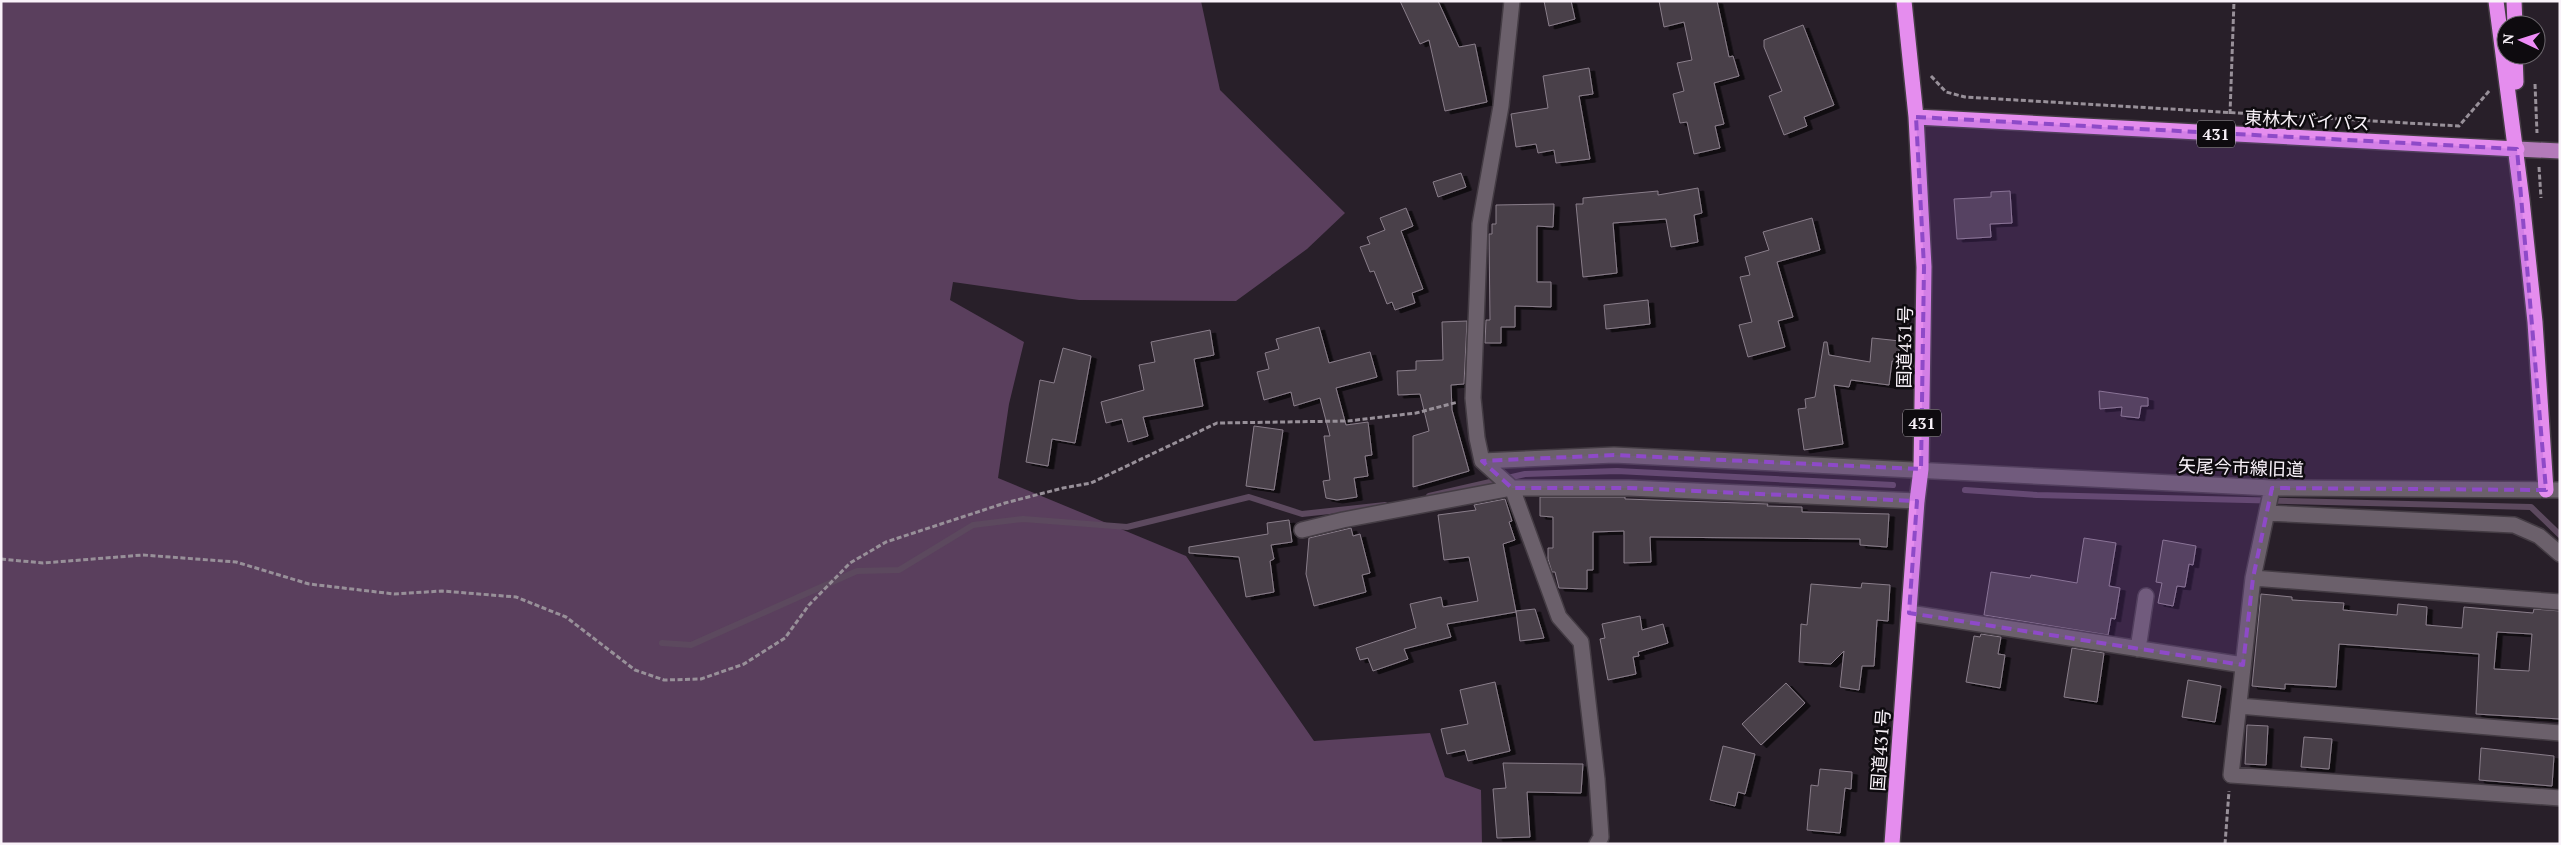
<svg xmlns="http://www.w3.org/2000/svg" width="2561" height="845" viewBox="0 0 2561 845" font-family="'PT Serif','Noto Sans JP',serif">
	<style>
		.green { fill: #5a3f5d }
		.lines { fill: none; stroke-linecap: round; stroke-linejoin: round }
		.stream { stroke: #5c495e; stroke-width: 6 }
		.building { fill: #493f49; stroke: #897e8a; fill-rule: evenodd; filter: url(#shadow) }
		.minor-casing { stroke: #443c44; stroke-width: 18 }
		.major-casing { stroke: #443c44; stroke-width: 18 }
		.highway-casing { stroke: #443c44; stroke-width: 18 }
		.path { stroke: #989099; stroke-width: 3; stroke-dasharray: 5 2.5; stroke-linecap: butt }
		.minor { stroke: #6b606b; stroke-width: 15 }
		.major { stroke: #b47bba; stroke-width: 15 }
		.highway { stroke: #e58dee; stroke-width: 15 }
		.marked { fill: #8e4ac8; fill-opacity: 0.2; stroke: #8e4ac8; stroke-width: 4; stroke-dasharray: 10 6; stroke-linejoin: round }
		.labels { text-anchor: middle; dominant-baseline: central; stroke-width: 5; stroke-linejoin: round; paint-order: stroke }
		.shield { fill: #0e0b0f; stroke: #b2adb3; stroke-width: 1 }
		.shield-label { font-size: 16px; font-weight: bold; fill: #f9f2f9 }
		.street-label { font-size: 18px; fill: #f9f2f9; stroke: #0e0b0f }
	</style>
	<defs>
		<filter id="shadow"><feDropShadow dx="5.5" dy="3" stdDeviation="0" flood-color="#0009"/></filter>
	</defs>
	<rect width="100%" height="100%" fill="#281f29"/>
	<path class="green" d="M1,1H1201L1220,90L1345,213L1307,249L1236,301L1079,300L953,282L950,300L1024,342L1009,404L998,478L1186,556L1314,741L1430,733L1445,777L1481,790L1482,844H1Z"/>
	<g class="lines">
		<path class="stream" d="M1965,490L2037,495L2531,507L2560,535
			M1429,496L1525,474L1617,471L1893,485
			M662,643L691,645L857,571L899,570L973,525L1023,519L1127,527L1249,497L1302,514L1385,505"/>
	</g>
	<path class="building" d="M1400,1H1438L1459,47L1475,44L1487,102L1445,111L1429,40L1420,44Z
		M1544,1H1571L1575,19L1549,26Z
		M1659,1H1717L1729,57L1733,56L1739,76L1714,83L1724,124L1715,126L1720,148L1694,154L1687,122L1680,123L1673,94L1684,91L1677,63L1692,60L1684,22L1664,27Z
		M1803,25L1834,105L1804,117L1807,126L1784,135L1769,96L1782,91L1764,47V40Z
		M1589,68L1593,94L1579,96L1590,159L1556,163L1554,150L1538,153L1536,144L1516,147L1511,114L1548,108L1543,76Z
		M1461,173L1466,187L1438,197L1433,182Z
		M1698,188L1702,213L1694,215L1698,242L1671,247L1666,219L1613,223L1617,273L1583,277L1576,204H1583V198L1658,191V195Z
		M2010,191L2012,223L1990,224L1991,237L1957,239L1954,199L1991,197V192Z
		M1554,204L1553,227L1537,226V282H1551V307L1515,306V327H1501V343H1485L1486,320H1490L1489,234H1492V224H1496V205Z
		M1406,208L1413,226L1401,231L1423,289L1412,293L1415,303L1395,310L1392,302L1387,304L1374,271L1370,272L1360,247L1370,244L1367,237L1385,230L1380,218Z
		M1812,218L1820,250L1777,262L1793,317L1778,321L1785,347L1748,357L1739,325L1752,322L1740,277L1750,275L1745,257L1769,250L1763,232Z
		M1648,300L1650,324L1606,329L1604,305Z
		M1467,321L1464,384L1451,385L1452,410L1469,471L1413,487V436L1429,431L1420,394L1398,395L1397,371L1416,370V361L1443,360L1442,322Z
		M1319,327L1329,363L1370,352L1377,377L1336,388L1346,425L1368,422L1372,455L1365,456L1368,476L1354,478L1357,497L1337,500L1326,498L1323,481L1330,480L1324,436H1330L1320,398L1294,406L1291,392L1264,400L1257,372L1269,369L1265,353L1279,349L1276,339Z
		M1210,330L1214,355L1194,359L1203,406L1143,417L1148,436L1128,442L1122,419L1106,423L1101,402L1144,390L1139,365L1155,362L1151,342Z
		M1872,338L1900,341L1898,362L1892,361L1889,385L1851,380L1849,387L1834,385L1843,444L1804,450L1798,409L1806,408L1805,399L1815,397L1824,342H1827L1829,355L1870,362Z
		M1063,348L1091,356L1075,443L1052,439L1048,466L1026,462L1040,380L1054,383Z
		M2099,391L2148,398V406H2141L2139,418L2121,416L2122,407L2100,409Z
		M1254,426L1283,430L1274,490L1246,486Z
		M1540,497H1625V499L1768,504L1767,506L1802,507V512L1889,514L1887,547L1860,545V539L1650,537L1651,562L1624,563V531L1593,532V570H1587V589L1559,588L1555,572H1552L1548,559V548H1553V517L1540,516Z
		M1505,499L1512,521L1509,522L1515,540L1503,544L1516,612L1447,624L1451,637L1404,649L1408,659L1373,671L1368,658L1360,660L1356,648L1416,628L1410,604L1441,597L1443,607L1478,601L1469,557L1444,560L1438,515L1476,510L1474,505Z
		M1289,520L1292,542L1271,545L1274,559L1270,561L1274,592L1246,597L1239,557L1189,553V547L1268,534L1267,523Z
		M1351,528L1353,536L1360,534L1370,573L1362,575L1366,592L1314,606L1306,574L1309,538Z
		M2084,538L2116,543L2109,586L2120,588L2115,619L2111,618L2108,635L1984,615L1991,572L2030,578L2031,575L2077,583Z
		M2163,540L2196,546L2193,565L2189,564L2185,587L2177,586L2173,606L2158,603L2162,583L2156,582Z
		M1862,583L1890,585L1888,621L1877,620L1874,666H1862L1859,690L1840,687L1844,651L1831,664L1799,662L1801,624L1807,625L1811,584L1861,588Z
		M2261,594L2292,597V600L2344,603L2343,610L2397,615L2398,604L2427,607L2426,625L2462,628L2464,607L2533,613L2534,609L2560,611V719L2476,714L2479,654L2339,644L2336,687L2285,684V689L2252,686ZM2497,632L2532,634L2529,671L2494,669Z
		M1535,609L1544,638L1520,641L1516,611Z
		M1640,616L1642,630L1663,624L1668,643L1638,652L1639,656L1633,657L1636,674L1608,680L1600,639L1605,638L1602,624Z
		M1981,634L2001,637L1998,654L2005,655L2000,688L1966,682L1974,636L1980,637Z
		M2072,648L2104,653L2097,702L2064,697Z
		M2188,680L2221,686L2215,722L2182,717Z
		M1495,682L1510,751L1468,761L1465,750L1447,754L1441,729L1468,724L1460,690Z
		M1786,683L1805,703L1761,745L1742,724Z
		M2247,725L2268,726L2266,765L2245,764Z
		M2304,737L2332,739L2329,769L2301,767Z
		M1723,746L1755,754L1745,794L1738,792L1735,806L1710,800Z
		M2481,748L2554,756L2552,786L2479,780Z
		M1503,763L1583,764L1581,793L1527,792L1530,837L1497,838L1493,789L1506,788Z
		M1820,769L1852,772L1851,789L1845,788L1840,833L1807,830L1811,785L1818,786Z"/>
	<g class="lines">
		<defs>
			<path id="minor" d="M1512,1L1501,106L1480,224L1473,398L1477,438L1482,461L1512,488L1559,617L1581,642L1597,779L1601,837L1597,844
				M1482,461L1614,455L2272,488L2560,490
				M2272,488L2253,578L2231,775L2560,798
				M2267,513L2514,525L2539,536L2560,554
				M1302,530L1343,520L1512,488H1629L1917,501
				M2253,578L2560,602
				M1909,613L2243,665
				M2138,649L2146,596
				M2239,706L2560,733"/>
			<path id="major" d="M2517,149L2560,151"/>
			<path id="highway" d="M2496,1L2522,200L2535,322L2546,490
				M2514,1L2515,25
				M2515,55L2516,82
				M1916,117L2517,149
				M1892,844L1917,501L1921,469L1924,267L1916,117L1904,1"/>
		</defs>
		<use href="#minor" class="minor-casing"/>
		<use href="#major" class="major-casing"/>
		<use href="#highway" class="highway-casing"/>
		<path class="path" d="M1931,76L1946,92L1965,97L2459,126L2490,90
			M2535,84L2537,133
			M2230,114L2234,1
			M2539,167L2541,198
			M1,559L43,563L143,555L236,562L309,584L394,594L442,591L516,597L566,617L635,670L664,680L701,679L744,664L785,638L809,605L850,563L886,542L1005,503L1063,488L1091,483L1217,423L1348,421L1416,413L1458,402
			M2225,844L2229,791"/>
		<use href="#minor" class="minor"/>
		<use href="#major" class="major"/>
		<use href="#highway" class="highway"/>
	</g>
	<path class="marked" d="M1916,117L2517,149L2546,490L2272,488L2253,578L2243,665L1909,613L1917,501L1629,488H1512L1482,461L1614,455L1921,469L1924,267Z"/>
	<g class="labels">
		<g class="shield">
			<rect x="2197" y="120.5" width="38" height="27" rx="4"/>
			<rect x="1903" y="409.5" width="38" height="27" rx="4"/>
		</g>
		<g class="shield-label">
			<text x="2216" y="134">431</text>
			<text x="1922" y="423">431</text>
		</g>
		<g class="street-label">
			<text transform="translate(2307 120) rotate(3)">東林木バイパス</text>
			<text transform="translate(1904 347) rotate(-89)">国道431号</text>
			<text transform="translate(2241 467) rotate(2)">矢尾今市線旧道</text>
			<text transform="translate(1880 750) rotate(-86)">国道431号</text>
		</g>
	</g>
	<rect width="2561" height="845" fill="none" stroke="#f9f2f9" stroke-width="5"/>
	<g transform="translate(2521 40) rotate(274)"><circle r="24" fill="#0e0b0f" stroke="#6c676d"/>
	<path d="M0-4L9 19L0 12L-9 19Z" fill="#ee8cf8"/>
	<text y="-8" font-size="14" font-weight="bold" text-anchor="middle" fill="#f9f2f9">N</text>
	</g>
</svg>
